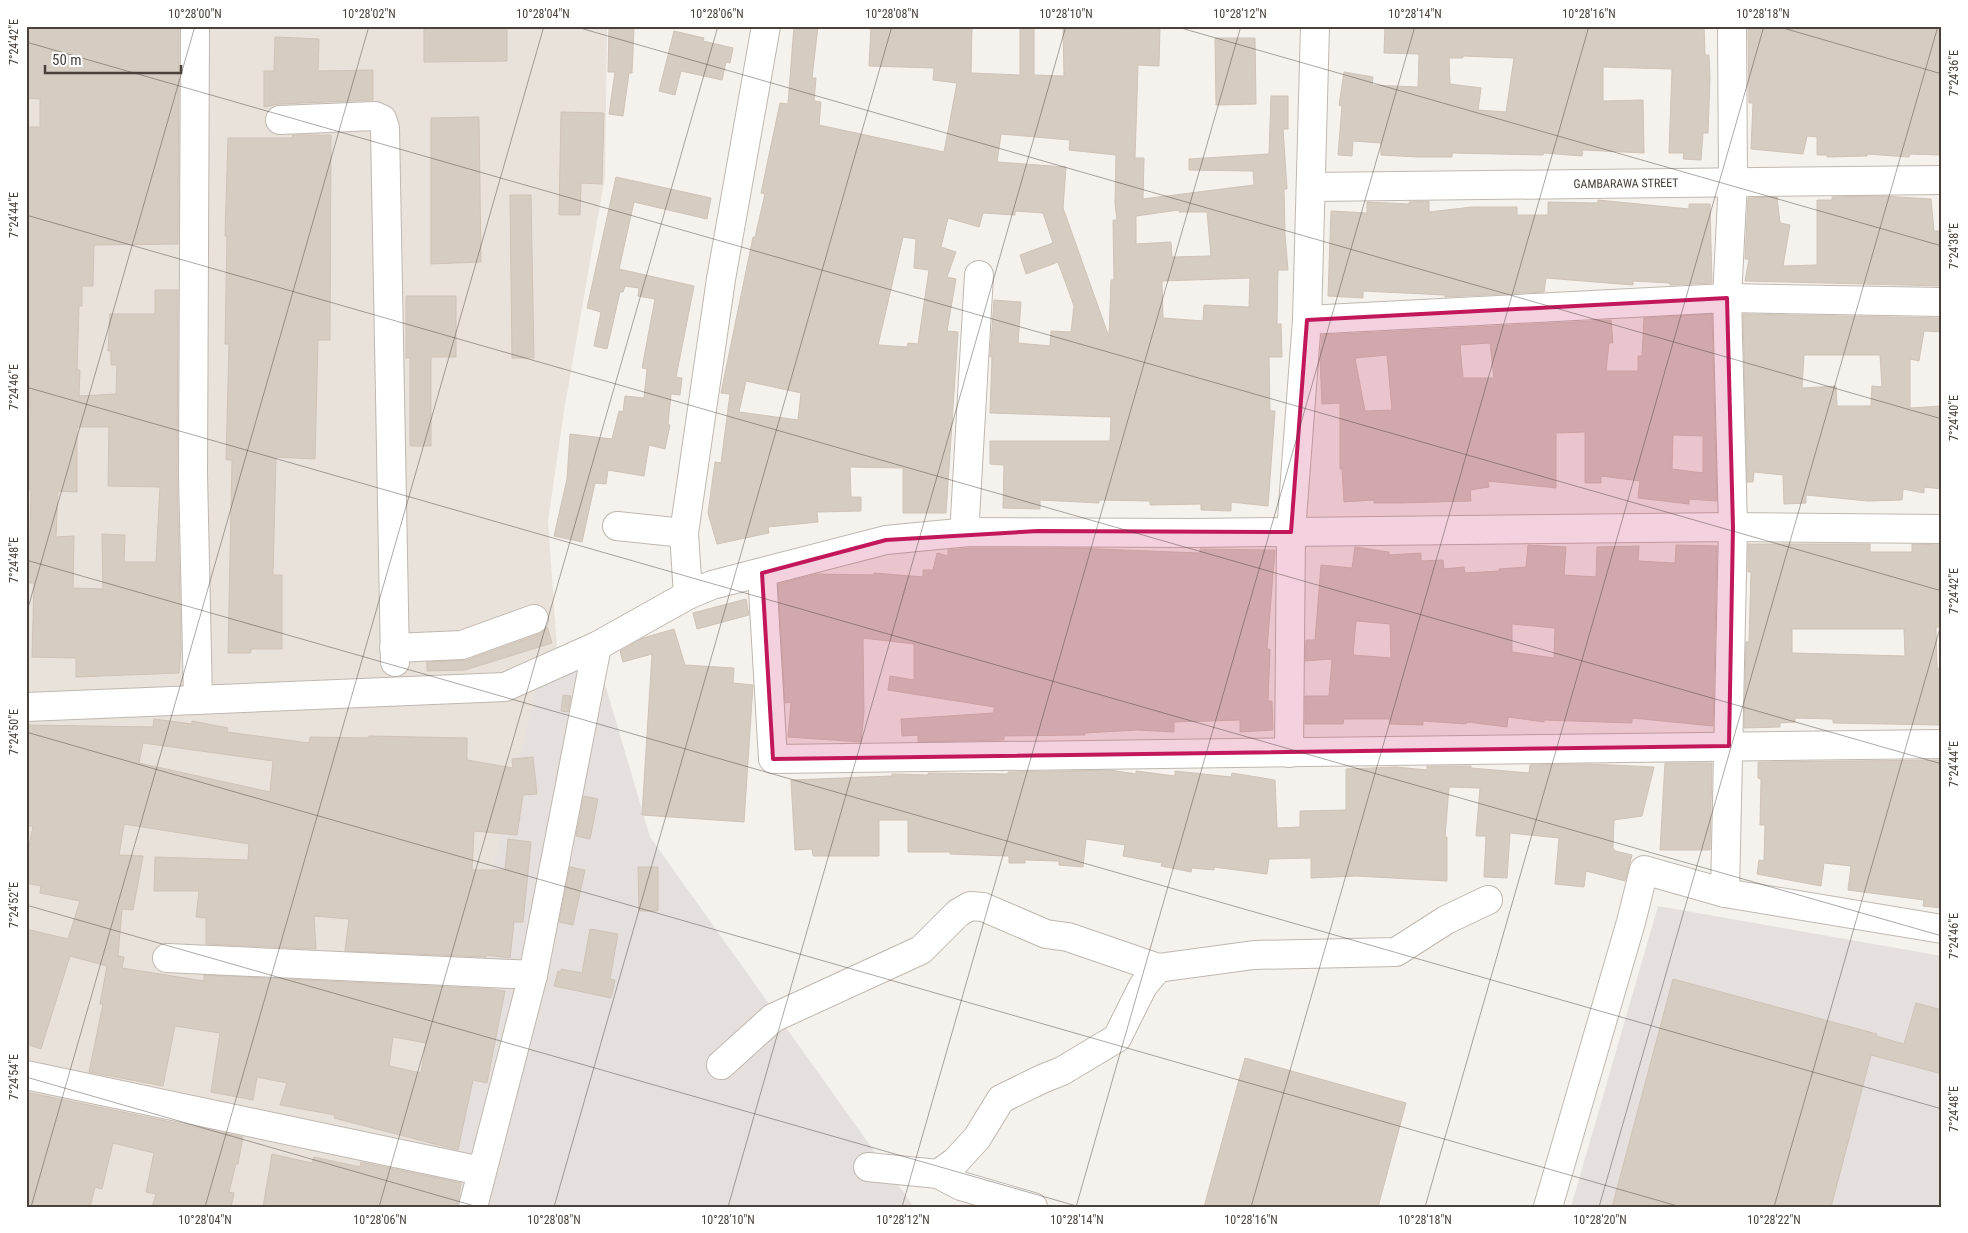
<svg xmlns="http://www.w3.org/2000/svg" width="1968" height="1233" viewBox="0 0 1968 1233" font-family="'Roboto Condensed',sans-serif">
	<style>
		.residential { fill: #e8e2db }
		.industrial { fill: #e5e0dd }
		.building { fill: #d5ccc2; stroke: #d0c3b6; fill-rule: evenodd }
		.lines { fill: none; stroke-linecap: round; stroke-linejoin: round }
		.minor-casing { stroke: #c0b8af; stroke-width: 30 }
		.minor { stroke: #fff; stroke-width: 28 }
		.marked { fill: #c2185b; fill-opacity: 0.2; stroke: #c2185b; stroke-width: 4; stroke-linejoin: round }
		.ticks { fill: none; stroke: #49413a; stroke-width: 1; stroke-opacity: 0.45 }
		.labels { text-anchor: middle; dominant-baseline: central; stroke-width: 4; stroke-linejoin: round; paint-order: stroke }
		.street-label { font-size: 12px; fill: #49413a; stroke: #fff }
		.neatline { fill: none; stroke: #49413a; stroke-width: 2 }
		.ticks-label { font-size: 12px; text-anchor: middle; fill: #49413a }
	</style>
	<rect width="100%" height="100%" fill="#f5f1ec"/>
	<path class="residential" d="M26,26H607L605,176L564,411L548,521L560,689L469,1207H26Z"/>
	<path class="industrial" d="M600,667L650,837L914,1207H412L539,677Z
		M1658,906L1942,956V1207H1571Z"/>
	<path class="building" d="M26,26H179L178,244L94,245L93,286H82V306H79L77,370H80L79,396L116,394L117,365H111V351H108L110,314H155V290H178L177,474L181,649L179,673L76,677V658L32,657L34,583H26V539H30L31,490H26V413H30L29,368H26V127H40V99L26,98ZM77,427H109L108,486L160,487L156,562H124L125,535L102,534L103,589L73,588L74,536L56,537L58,491L77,492Z
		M424,26H507V61L424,62Z
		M609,26H634L632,73H629L623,116L609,114L615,72H608Z
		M794,26H818L812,78H816L814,101L821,102L819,125L944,152L957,83L933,80L934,68L869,66L871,26H972L971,73L1020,75V27H1034V75L1064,76L1063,26L1130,29V26H1160L1159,66L1138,65L1135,158H1144L1143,199L1254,185L1253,171L1189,170V159L1269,154L1271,96H1288V129H1283L1287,189H1284L1285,234L1288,270H1278L1277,324H1281L1282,357H1269L1270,411H1275L1268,506L1231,502V511L1201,510V504L1150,505V501L1099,500V503L1040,500V509L1003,508L1004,465L990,464V441H1110L1111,417L990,413L992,357H990L994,300L1021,302L1018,343L1050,346L1051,331L1071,332L1074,306L1058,262L1026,274L1020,255L1053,243L1043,213L1015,211V215L983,213L979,227L948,218L941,247L956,252L947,277L956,279L947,331L958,332L946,513H903V468L850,467L851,497H861V511L817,512L818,522L768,527L769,533L717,544L708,513L715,462L721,463L730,394L721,393L753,237H755L765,194L761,193L780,103L788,104ZM1001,134L1070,140L1069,150L1116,155L1115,203L1117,220H1113L1114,280H1111L1109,337L1063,208L1066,167L997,162ZM1179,210V212H1207L1211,256L1172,257L1171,242L1136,244V216ZM903,237L916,239L914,268L929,270L918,344L908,343L907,347L878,345ZM1250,278L1249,307L1204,305L1203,321L1163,318L1162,281ZM746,381L801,393L798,420L739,412Z
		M1385,26H1704L1705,55H1709L1710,78L1708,133H1703L1701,160L1683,159L1684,153H1669L1672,69L1603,67V101L1643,100L1644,153L1583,150L1582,156L1544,153L1543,155L1452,153V157H1418L1381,155V143L1353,141L1352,156L1338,155L1342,106L1339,105L1344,72L1373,77L1372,85L1418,87L1419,54L1384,53ZM1463,56L1514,58L1506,112L1478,110L1481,88L1450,84L1449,58H1463Z
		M1748,26H1942V155L1910,154L1909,157L1867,154V156L1827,157V155H1817V137L1807,136L1803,154L1751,149L1753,103H1749Z
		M674,31L704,38L703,41L733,48L730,63L726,62L722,80L681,71L675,95L659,91Z
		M275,37L319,39L318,71L373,70V100L279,104L264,107V71H274Z
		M1215,38H1255L1256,104L1216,105Z
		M561,112L604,113L602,184L581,183L580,215H559Z
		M479,117L481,262L431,264V118Z
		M293,135H331L330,340H318L315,459L276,457L273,575H282V649H251V653H228L232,460H226L229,344H225L227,236H225L228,138H292Z
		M616,177L711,198L707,219L634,202L619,269L694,286L676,377L682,378L680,395L671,394L668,424L670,425L665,449L649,445L644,476L608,470L606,484L595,483L582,542L554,536L567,479L570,434L612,439L619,411L623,412L625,396L644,398L647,369L642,368L655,299L638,296L639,288L625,286L623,292H620L607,349L594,346L601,312L587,308Z
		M510,195H531L534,358H512Z
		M1882,196L1931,199L1934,231H1942V286L1745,281L1749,259H1745L1748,198L1777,197L1780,223L1790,225L1783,266L1817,265V200H1832V197Z
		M1598,200L1689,209V204H1710L1712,283L1670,285V283L1633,281V285L1546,278L1544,292L1445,297V295L1363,291V298L1328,296L1331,211L1367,213V202L1409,204V202L1429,201V212L1472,207H1517V215H1548V202L1598,203Z
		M406,296H456V357H431V446H410V358H406Z
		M1712,314L1717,501L1689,499V504L1638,498L1640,481L1601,476V483H1585V432L1556,433V488L1488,481L1489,487L1470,490L1471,501L1399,503H1374V500L1344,502L1342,469H1340V403L1322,404L1320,360L1322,335L1611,320L1613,343H1609L1606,371H1638V356H1642L1644,318ZM1490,343L1494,378H1463L1460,345ZM1387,355L1392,410L1365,411L1355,358ZM1673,435L1703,436V473L1672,469Z
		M1743,314L1942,318V332L1924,331L1919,361L1910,359V408L1942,406V489L1924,487V493L1903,489L1902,500L1868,501L1806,495V503L1784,504L1783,475L1754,472L1753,482H1747ZM1804,355H1880L1882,387L1872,386L1871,406H1837L1836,386L1802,388Z
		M1748,544H1870V552H1912V544L1942,545V627H1936L1937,668L1942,669V725L1833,723V719L1795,718V722L1780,723V727L1744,728L1746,642H1749L1751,572H1748ZM1792,629H1904L1905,656L1792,653Z
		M1528,545L1566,547L1564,575L1596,577L1597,547L1639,546L1638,561L1675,563L1676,545L1717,546L1713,726L1632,718V723L1544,720V722L1508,717L1507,727L1467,722L1466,724L1423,721V725L1390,724V719H1344L1343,724H1305V696H1329L1332,659L1305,661L1306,640H1315L1321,565L1352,568L1355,547L1389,552V555L1421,553V561L1443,560L1444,569L1464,567L1465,573L1499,571V569L1526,567ZM1356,621L1390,624L1391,658L1353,655ZM1512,624L1555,628L1554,658L1512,652Z
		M970,548H1072L1200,553V549L1275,550L1267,649H1270L1268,701H1272L1273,730L1240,732V720L1174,722V732L1137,730L1085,733V735L1004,736V740L918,742V735L902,736L901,719L994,713V707L888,690L890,676L914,680V644L863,638L864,713L861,742L788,737L791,702L785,703L778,584L817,574L874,575V573L923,577V570H933L937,553L948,556V550Z
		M746,599L749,615L697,629L693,613Z
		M547,627L552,643L465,670L427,671V662L467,660L539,634Z
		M674,629L685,665L734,668L733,683L753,685L744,822L642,815L652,654L623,662L620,651L643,638Z
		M563,695L571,696L568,712L561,711Z
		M154,719L192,724V721L228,728L227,732L309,743L310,737L369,738V736L467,738V760L513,768L512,759L533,757L537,794L523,795L517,835L474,831L472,870H505L508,839L531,842L523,922H514L510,958L486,955V957L345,951L349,919L314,916L316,949L206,944V918L196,917L199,891H154L155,857L248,860L249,844L124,824L119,855L143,856L133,910L122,909L118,956L124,957L122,968L204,981V975L492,989L505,991L487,1083L473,1080L458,1150L334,1118L335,1115L280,1105L287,1083L257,1077L253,1100L211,1092L220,1033L175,1026L163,1086L89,1072L103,1004H100L107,966L70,956L41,1049L26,1044V929L68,939L80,901L40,893L41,886L26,883V862L33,826H26V725L153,727ZM143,743L273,761L270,792L139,763ZM393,1037L426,1043L421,1073L389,1066Z
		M1942,760L1940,877L1942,878V908L1923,906L1924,900L1848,890L1851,866L1824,863L1821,886L1757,874L1759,860L1764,861L1765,825H1760L1761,779L1758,778V762Z
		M1665,763H1712L1710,850H1660Z
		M1588,764L1654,767L1642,816L1614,820L1613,848L1615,851L1632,855L1625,881L1586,871L1584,887L1555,884L1559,838L1510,833L1507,878L1484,877L1486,836H1476L1480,788L1449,787L1445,837H1447V881L1356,876L1311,878V858L1269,859L1267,874L1214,867V870L1192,868L1191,872L1161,866L1162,863L1123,856L1125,845L1086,839L1083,867L1059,865V861L1025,860V863H1009V856L950,854V852H908V820H879V856H813L812,849L795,850L791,780L892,776V774L928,775V773L1008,774V772L1110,770L1136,774V771L1175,776V771L1231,777L1232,773L1275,780L1277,828L1300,827V811L1346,810V769L1396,767L1427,770V766H1471V768L1529,773L1530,765Z
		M584,796L598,799L590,839L576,836Z
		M570,867L585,870L573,925L559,922Z
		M638,867H658V911H639Z
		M590,929L618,934L610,979L615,980L611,998L554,986L558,971L561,972V969L582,973Z
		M1673,979L1877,1034L1876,1036L1904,1044L1916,1003L1942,1010V1074L1871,1055L1831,1207H1612Z
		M1245,1058L1406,1103L1378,1207H1204Z
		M26,1092L243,1137L238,1164H236L229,1192L234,1193L231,1207H152L156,1194L146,1192L154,1153L113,1143L102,1189L95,1187L90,1207H26Z
		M272,1154L312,1163L314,1157L360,1167L361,1162L461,1183L457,1207H263Z"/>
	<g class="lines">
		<defs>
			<g id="minor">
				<path d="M195,26L193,474L198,700"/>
				<path d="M280,120L375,116L382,119L385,128L395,662"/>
				<path id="s1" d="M1311,187L1942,180"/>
				<path d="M1307,320L1727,298L1942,302"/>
				<path d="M617,526L684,533"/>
				<path d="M969,532L965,518L979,275"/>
				<path d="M762,573L773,759L1942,744"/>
				<path d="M688,595L684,533L721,279L766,26"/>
				<path d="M394,648L462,645L534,619"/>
				<path d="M26,707L505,687L597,646L688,595L712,585L886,540L969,532L1193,533L1733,527L1942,529"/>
				<path d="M1289,753L1291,532L1307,320L1315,26"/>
				<path d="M1725,893L1733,527L1727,298L1733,181L1732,26"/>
				<path d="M167,958L533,975"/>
				<path d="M721,1065L773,1018L921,950L958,913L970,906L983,907L1046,934L1068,937L1158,968L1254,955L1396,952L1446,920L1488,900"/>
				<path d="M26,1075L481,1171"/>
				<path d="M868,1167L938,1174"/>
				<path d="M473,1207L533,975L597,646"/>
				<path d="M1033,1207L961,1186L938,1174L956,1161L977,1138L1001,1099L1042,1079L1062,1071L1117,1038L1143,986L1158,968"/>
				<path d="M1548,1207L1631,922L1644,870L1725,893L1942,929"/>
			</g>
		</defs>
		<use href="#minor" class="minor-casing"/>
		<use href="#minor" class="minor"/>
	</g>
	<path class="marked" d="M1727,298L1733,527L1729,746L773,759L762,573L886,540L1038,531L1291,532L1307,320Z"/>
	<path class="ticks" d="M573,26L1942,419M1174,26L1942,246M1776,26L1942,74M26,42L1942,591M26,215L1942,764M26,387L1942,936M26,560L1942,1109M26,615L195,26M26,732L1681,1207M26,905L1080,1207M26,1077L478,1207M31,1207L369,26M205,1207L544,26M379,1207L718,26M554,1207L892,26M728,1207L1066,26M902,1207L1241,26M1076,1207L1415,26M1251,1207L1589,26M1425,1207L1764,26M1599,1207L1938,26M1774,1207L1942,621"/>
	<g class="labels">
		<g class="street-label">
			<text stroke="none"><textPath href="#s1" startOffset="315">GAMBARAWA STREET</textPath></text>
		</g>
	</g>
	<rect width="1968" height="1233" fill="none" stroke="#ffffff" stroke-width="55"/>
	<path d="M45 65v8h136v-8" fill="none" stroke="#49413a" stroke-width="2.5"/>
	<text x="52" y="65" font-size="15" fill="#49413a" stroke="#ffffff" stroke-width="4" paint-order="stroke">50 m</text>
	<rect x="28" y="28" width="1912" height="1178" class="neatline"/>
	<g class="ticks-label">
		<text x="195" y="18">10°28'00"N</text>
		<text x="369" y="18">10°28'02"N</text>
		<text x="543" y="18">10°28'04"N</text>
		<text x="717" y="18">10°28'06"N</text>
		<text x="892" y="18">10°28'08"N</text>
		<text x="1066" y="18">10°28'10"N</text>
		<text x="1240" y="18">10°28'12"N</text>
		<text x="1415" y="18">10°28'14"N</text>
		<text x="1589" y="18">10°28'16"N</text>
		<text x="1763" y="18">10°28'18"N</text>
		<text transform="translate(14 42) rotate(-90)" y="4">7°24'42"E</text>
		<text transform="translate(1954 73) rotate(-90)" y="4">7°24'36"E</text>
		<text transform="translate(14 215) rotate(-90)" y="4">7°24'44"E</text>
		<text transform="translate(1954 246) rotate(-90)" y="4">7°24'38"E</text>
		<text transform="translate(14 387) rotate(-90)" y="4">7°24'46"E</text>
		<text transform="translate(1954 418) rotate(-90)" y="4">7°24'40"E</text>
		<text transform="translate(14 560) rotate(-90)" y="4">7°24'48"E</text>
		<text transform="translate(1954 591) rotate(-90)" y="4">7°24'42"E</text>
		<text transform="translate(14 732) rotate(-90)" y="4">7°24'50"E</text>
		<text transform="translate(1954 764) rotate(-90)" y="4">7°24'44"E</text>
		<text transform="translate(14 905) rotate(-90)" y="4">7°24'52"E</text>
		<text transform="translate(1954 936) rotate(-90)" y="4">7°24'46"E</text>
		<text transform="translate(14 1077) rotate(-90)" y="4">7°24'54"E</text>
		<text transform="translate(1954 1109) rotate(-90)" y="4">7°24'48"E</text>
		<text x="205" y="1224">10°28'04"N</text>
		<text x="380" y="1224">10°28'06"N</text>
		<text x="554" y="1224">10°28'08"N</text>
		<text x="728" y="1224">10°28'10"N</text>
		<text x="903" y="1224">10°28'12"N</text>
		<text x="1077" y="1224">10°28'14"N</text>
		<text x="1251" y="1224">10°28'16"N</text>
		<text x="1425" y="1224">10°28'18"N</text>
		<text x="1600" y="1224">10°28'20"N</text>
		<text x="1774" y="1224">10°28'22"N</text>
	</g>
</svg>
